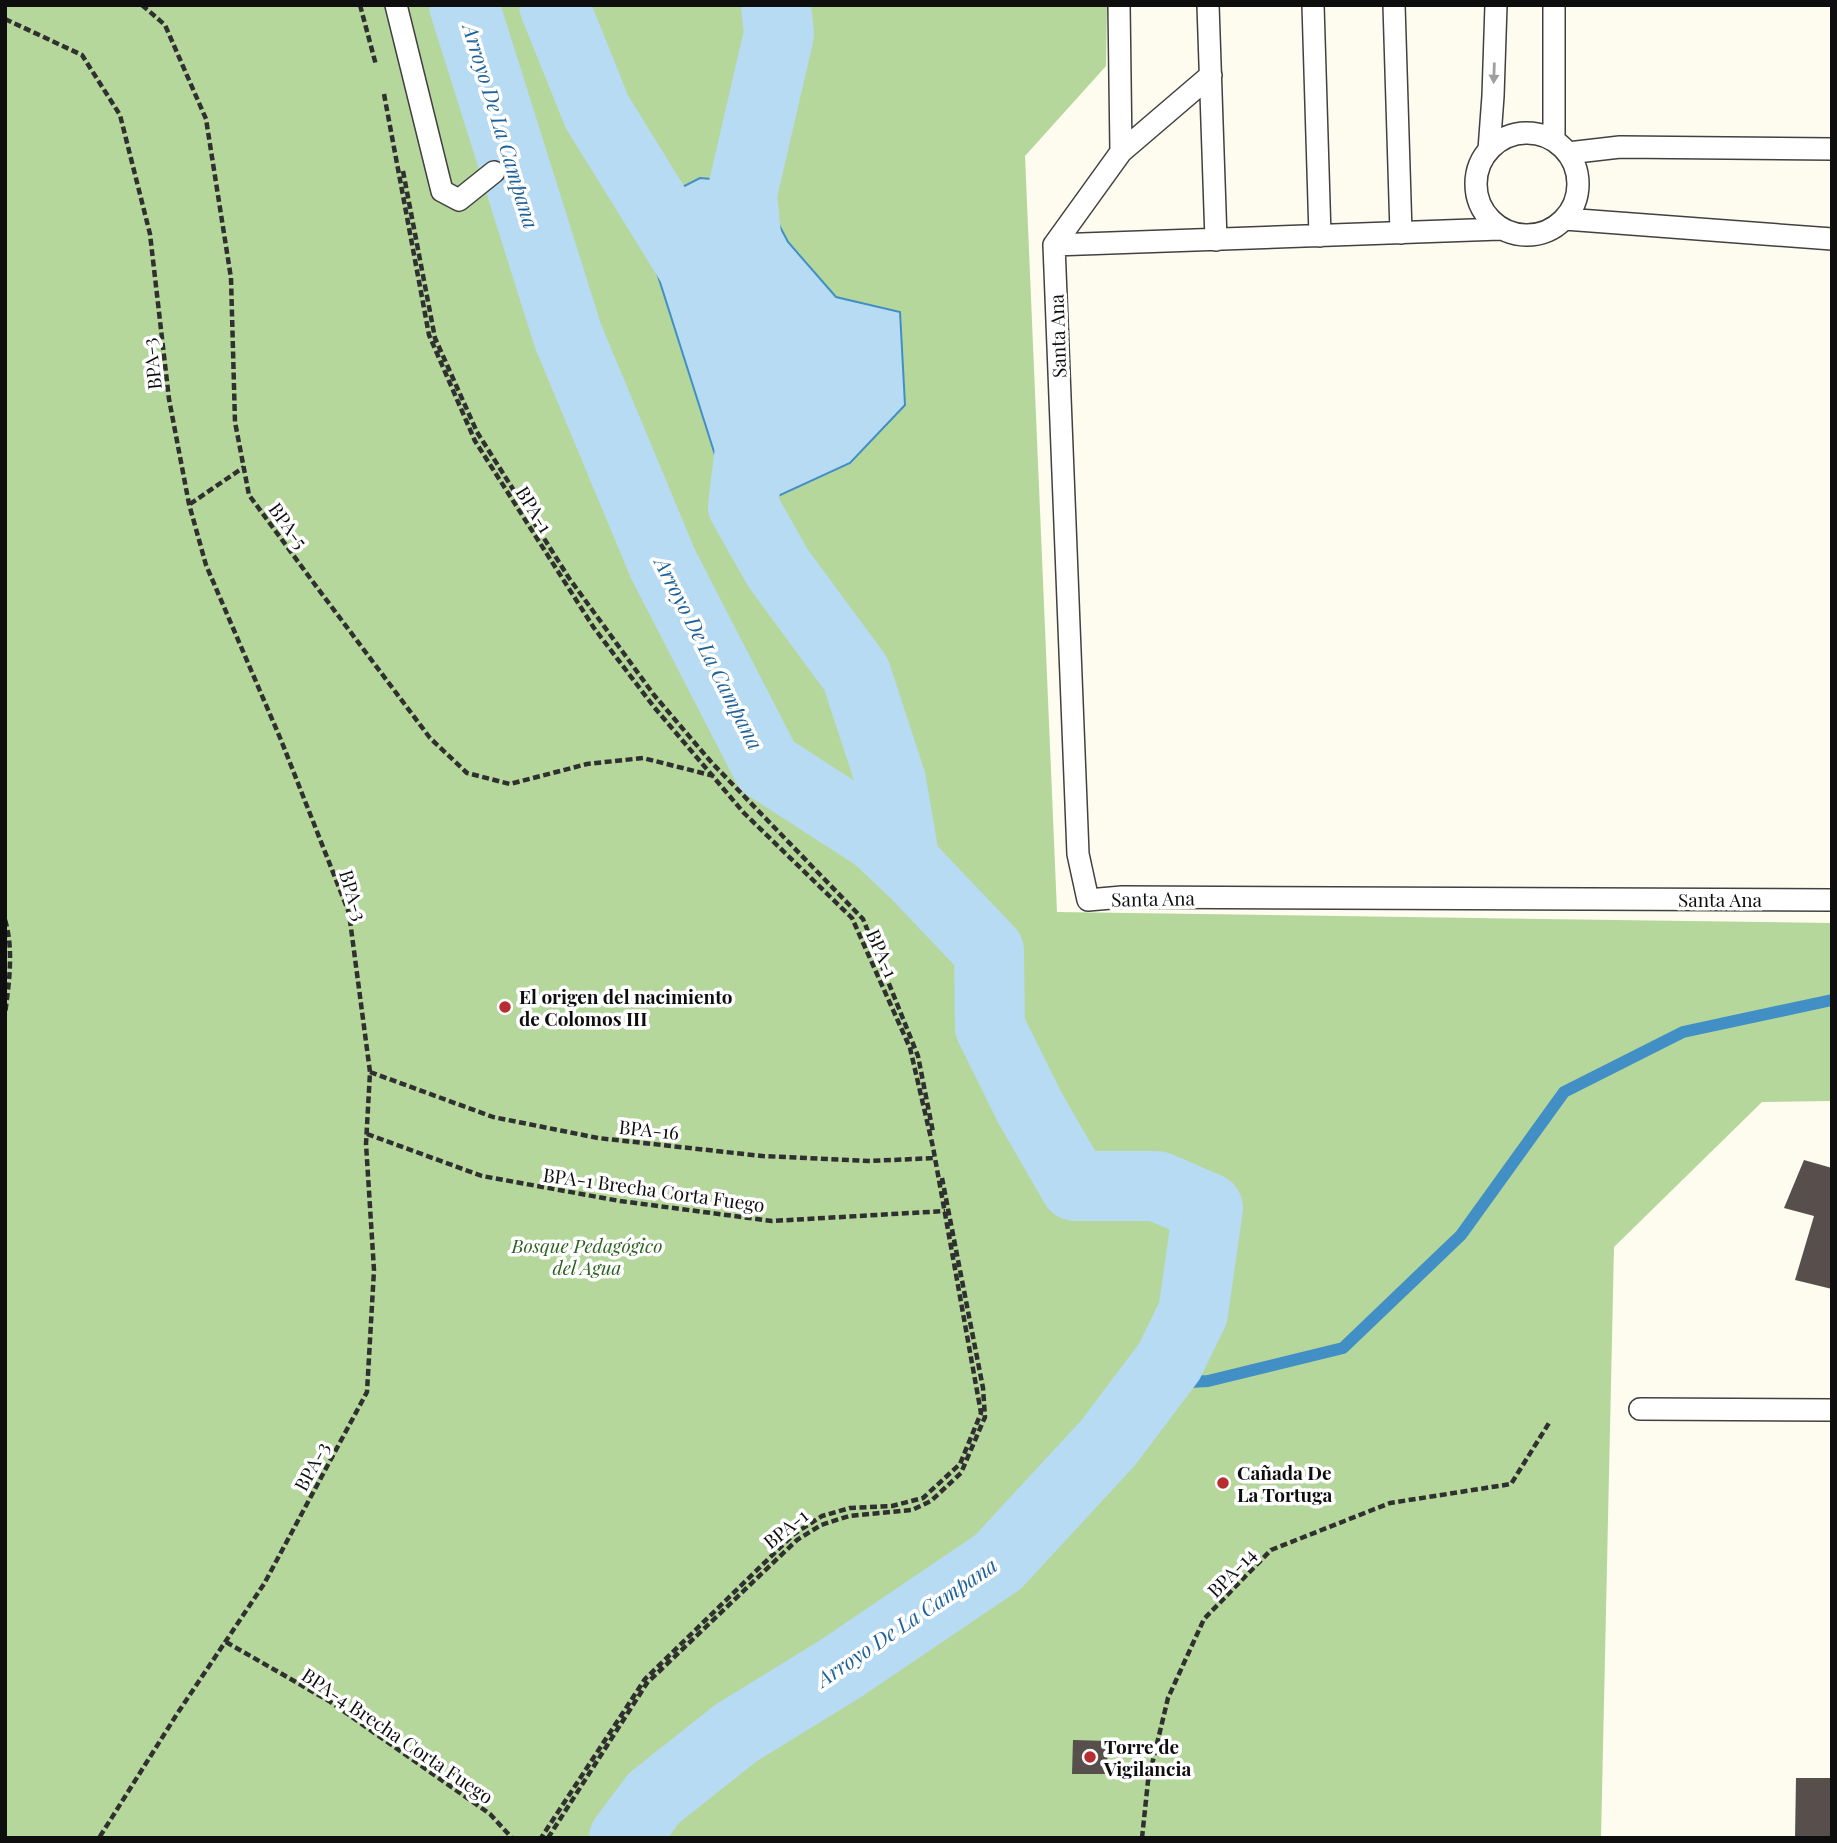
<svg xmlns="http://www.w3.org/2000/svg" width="1837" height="1843" viewBox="0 0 1837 1843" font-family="'Playfair Display',serif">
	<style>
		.forest { fill: #b5d79b }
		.water { fill: #b7dbf3; stroke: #428fc5; stroke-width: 2 }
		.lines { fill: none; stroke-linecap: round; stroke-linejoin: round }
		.stream { stroke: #428fc5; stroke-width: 12 }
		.river { stroke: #b7dbf3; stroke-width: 70 }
		.building { fill: #564f4b }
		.service-casing { stroke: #414141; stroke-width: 24 }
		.path { stroke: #303030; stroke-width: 4.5; stroke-dasharray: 7 3.5; stroke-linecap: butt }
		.service { stroke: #fff; stroke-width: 21 }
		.oneway { fill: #9f9f9f }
		.poi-dot { fill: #b62d32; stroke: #fff; stroke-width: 2.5 }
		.labels { text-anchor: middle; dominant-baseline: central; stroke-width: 7; stroke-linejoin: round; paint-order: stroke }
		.street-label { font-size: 19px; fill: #0e0e0e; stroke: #fff }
		.poi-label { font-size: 19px; font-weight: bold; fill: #0e0e0e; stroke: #fff; text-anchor: start }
		.park-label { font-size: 19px; font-style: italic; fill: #2e6222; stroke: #fff }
		.water-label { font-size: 21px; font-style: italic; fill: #1e6199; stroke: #fff }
	</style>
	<rect width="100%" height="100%" fill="#fefbef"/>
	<path class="forest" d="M5,5H1107L1106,66L1025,156L1057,912L1832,923V1101L1762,1102L1614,1247L1601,1838H5Z"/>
	<path class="water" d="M700,178L757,183L788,242L836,297L900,312L905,405L850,463L776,497L723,480L637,210Z"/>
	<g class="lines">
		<path class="stream" d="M1152,1384L1208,1381L1343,1348L1461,1235L1564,1092L1683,1032L1832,1000"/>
		<path class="river" d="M464,5L568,336L663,564L767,766L877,837L914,872L989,951L990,1027L1030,1108L1075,1186H1157L1208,1208L1193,1313L1169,1362L1108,1443L998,1562L840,1669L736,1733L654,1798L624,1838
			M554,5L597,112L704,285
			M750,277L742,194L779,34L776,5
			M757,392L743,506L778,568L856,674L891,781L905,863"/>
	</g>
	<path class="building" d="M1804,1160L1832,1168V1289L1795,1280L1814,1216L1784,1208Z
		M1073,1740L1108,1741L1107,1774H1072Z
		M1796,1778H1832V1838H1795Z"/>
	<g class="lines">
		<defs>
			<path id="service" d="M396,5L442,191L459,200L494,172
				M1208,5L1216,240
				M1313,5L1320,236
				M1394,5L1401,233
				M1554,5V140
				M1476 184a51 51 0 1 1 102 0a51 51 0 1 1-102 0Z
				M1489,150L1493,96L1496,5
				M1121,152L1211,75
				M1568,153L1620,147L1832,149
				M1565,219L1832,239
				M1054,245L1078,854L1088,900L1122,897L1832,900
				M1054,245L1500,229
				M1054,245L1121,152L1119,5
				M1640,1409L1832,1410"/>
		</defs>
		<use href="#service" class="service-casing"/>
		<path class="path" d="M142,5L165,25L206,119L231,278L235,422L249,495L313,582L430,738L467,773L510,784L587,764L643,758L714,776
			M360,5L376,65
			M5,19L82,55L120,115L150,234L169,399L189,504L206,565L281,740L349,913L370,1072L366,1144L374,1270L367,1392L264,1584L177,1714L99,1838
			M384,94L429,335L475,441L594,628L654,707L744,813L852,918L910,1048L933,1147L981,1413L960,1464L923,1498L892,1506L850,1508L822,1516L794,1534L645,1679L541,1838
			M403,171L435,338L477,432L569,578L654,695L712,763L863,919L918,1056L933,1132
			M190,504L244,467
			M5,920C14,949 9,984 5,1014
			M370,1072L493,1117L598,1138L762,1156L870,1161L935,1158
			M367,1134L482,1176L620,1201L772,1221L945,1211
			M226,1642L329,1701L490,1814L512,1838
			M548,1838L647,1683L797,1540L821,1525L849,1516L912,1510L931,1501L961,1473L985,1417L983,1388L942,1178
			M1142,1838L1148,1781L1168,1698L1204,1619L1271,1550L1390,1503L1511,1484L1549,1423"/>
		<use href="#service" class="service"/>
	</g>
	<defs><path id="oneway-solid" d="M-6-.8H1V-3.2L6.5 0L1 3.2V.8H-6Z" transform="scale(1.75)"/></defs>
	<use class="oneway" href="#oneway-solid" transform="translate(1494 73) rotate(92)"/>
	<g class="poi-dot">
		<circle cx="505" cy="1007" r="7"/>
		<circle cx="1223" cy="1483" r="7"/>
		<circle cx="1090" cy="1757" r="7"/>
	</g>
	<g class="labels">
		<g class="street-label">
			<text transform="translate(1057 336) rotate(-92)">Santa Ana</text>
			<text transform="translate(151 364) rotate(-97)">BPA-3</text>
			<text transform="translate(535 509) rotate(58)">BPA-1</text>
			<text transform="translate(289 525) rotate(54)">BPA-5</text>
			<text transform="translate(354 895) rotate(73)">BPA-3</text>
			<text transform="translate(1153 898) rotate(-1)">Santa Ana</text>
			<text x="1720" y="899">Santa Ana</text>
			<text transform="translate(883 953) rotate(66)">BPA-1</text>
			<text transform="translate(649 1129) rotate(6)">BPA-16</text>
			<text transform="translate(654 1189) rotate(8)">BPA-1 Brecha Corta Fuego</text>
			<text transform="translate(311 1466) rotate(-62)">BPA-3</text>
			<text transform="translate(785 1528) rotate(-39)">BPA-1</text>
			<text transform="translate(1231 1572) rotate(-46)">BPA-14</text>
			<text transform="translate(398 1735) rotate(34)">BPA-4 Brecha Corta Fuego</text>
		</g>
		<g class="poi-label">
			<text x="519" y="996">El origen del nacimiento<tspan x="519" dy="22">de Colomos III</tspan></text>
			<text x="1237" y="1472">Cañada De<tspan x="1237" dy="22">La Tortuga</tspan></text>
			<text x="1104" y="1746">Torre de<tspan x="1104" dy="22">Vigilancia</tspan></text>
		</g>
		<g class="park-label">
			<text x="587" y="1245">Bosque Pedagógico<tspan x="587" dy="22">del Agua</tspan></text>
		</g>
		<g class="water-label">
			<text transform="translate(502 126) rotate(73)">Arroyo De La Campana</text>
			<text transform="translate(710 653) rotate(63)">Arroyo De La Campana</text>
			<text transform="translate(906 1621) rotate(-34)">Arroyo De La Campana</text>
		</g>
	</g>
	<rect width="1837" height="1843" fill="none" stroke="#0e0e0e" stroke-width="14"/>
</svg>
